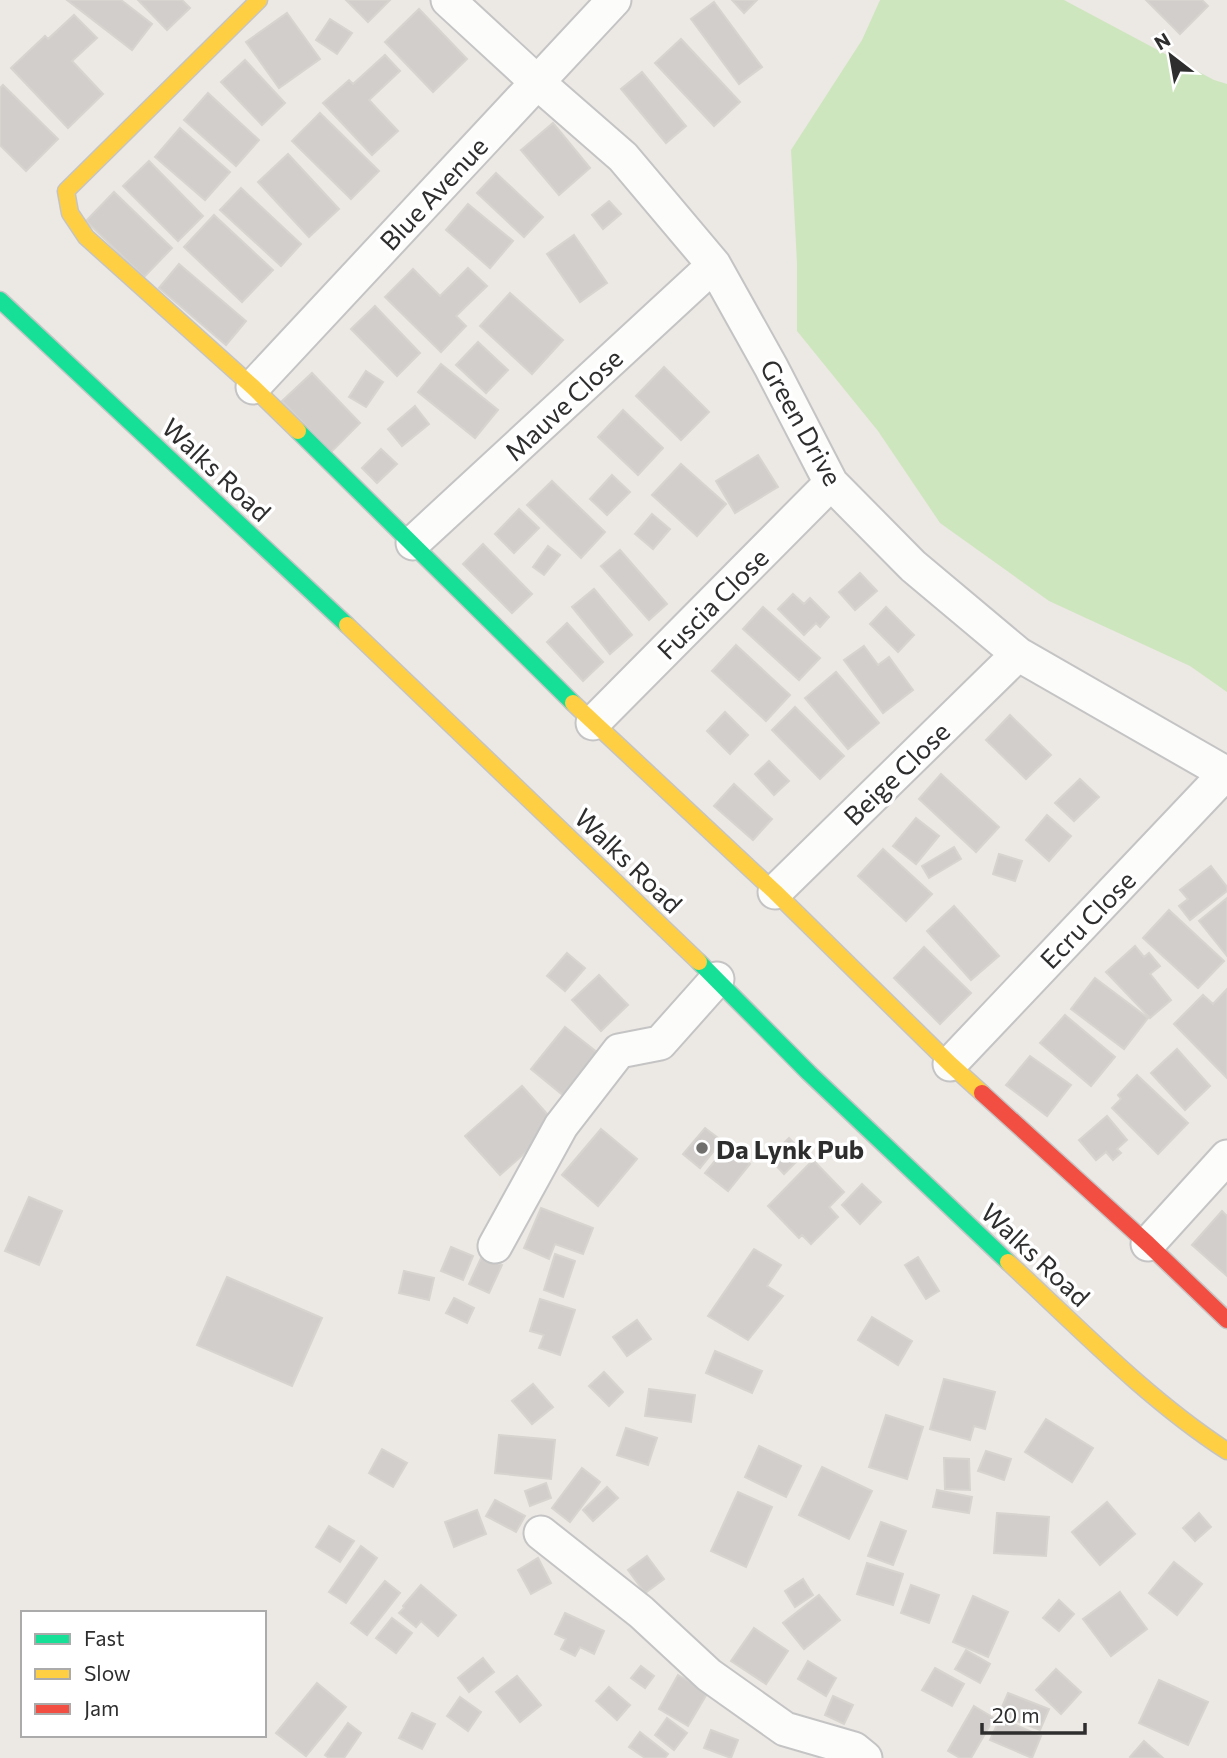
<svg xmlns="http://www.w3.org/2000/svg" width="1227" height="1758" viewBox="0 0 1227 1758" font-family="Commissioner,sans-serif">
	<style>
		.green { fill: #cee6be }
		.building { fill: #d1cecb; stroke: #d7d4d0; stroke-width: 2 }
		.lines { fill: none; stroke-linecap: round; stroke-linejoin: round }
		.street-casing { stroke: #c5c4c5; stroke-width: 37 }
		.fast-casing { stroke: #c5c4c5; stroke-width: 19 }
		.slow-casing { stroke: #c5c4c5; stroke-width: 19 }
		.jam-casing { stroke: #c5c4c5; stroke-width: 19 }
		.street { stroke: #fcfcfb; stroke-width: 33 }
		.fast { stroke: #16e098; stroke-width: 16 }
		.slow { stroke: #ffcf43; stroke-width: 16 }
		.jam { stroke: #f24e42; stroke-width: 16 }
		.poi-dot { fill: #706f6e; stroke: #fff; stroke-width: 2.5 }
		.labels { text-anchor: middle; dominant-baseline: central; stroke-width: 7; stroke-linejoin: round; paint-order: stroke }
		.street-label { font-size: 26px; fill: #2e2e2e; stroke: #fff }
		.poi-label { font-size: 26px; font-weight: bold; fill: #2e2e2e; stroke: #fff; text-anchor: start }
	</style>
	<rect width="100%" height="100%" fill="#ece8e4"/>
	<path class="green" d="M880,0H1064L1214,80L1227,84V692L1190,666L1049,601L940,523L878,431L797,331V263L791,150L862,40Z"/>
	<path class="building" d="M67,0H121L152,24L132,50Z
		M138,0H182L190,8L167,30Z
		M346,0H390L368,22Z
		M732,0H757L744,13Z
		M1146,0H1202L1208,6L1180,34Z
		M714,2L762,67L739,84L691,19Z
		M419,9L467,59L433,92L385,42Z
		M287,13L320,59L279,88L246,42Z
		M74,15L97,38L72,61L103,94L68,128L11,68L45,36L48,39Z
		M330,19L352,33L337,54L316,40Z
		M681,39L740,102L714,126L655,63Z
		M385,55L400,71L369,100L398,131L372,155L323,103L349,80L353,84Z
		M245,60L285,103L262,125L221,82Z
		M642,72L686,126L666,143L621,89Z
		M3,85L58,139L26,171L0,145V88Z
		M208,93L259,140L236,166L184,120Z
		M320,113L379,171L351,199L292,141Z
		M553,123L590,168L559,195L521,150Z
		M180,128L230,172L205,200L155,157Z
		M288,154L339,209L309,237L258,182Z
		M149,161L203,216L178,241L123,186Z
		M496,173L543,217L524,237L477,193Z
		M241,188L301,244L281,266L220,210Z
		M114,192L172,248L144,277L86,221Z
		M609,201L621,214L603,229L592,215Z
		M468,204L513,241L490,268L446,230Z
		M214,215L273,270L242,302L184,247Z
		M574,235L607,283L580,302L547,254Z
		M179,264L246,321L226,345L159,288Z
		M468,268L487,286L456,316L466,326L441,352L385,297L413,269L440,296Z
		M510,293L563,340L532,374L480,326Z
		M375,306L420,353L397,376L351,329Z
		M478,342L508,370L486,393L456,365Z
		M441,364L498,410L475,438L418,392Z
		M664,367L709,412L681,440L636,396Z
		M366,371L383,382L366,407L349,397Z
		M312,373L360,423L331,452L282,401Z
		M415,406L429,424L402,446L388,429Z
		M623,410L663,448L638,475L598,437Z
		M381,449L397,464L377,483L362,468Z
		M758,455L778,487L735,513L716,481Z
		M681,464L726,504L697,536L652,495Z
		M612,475L630,492L607,515L590,499Z
		M552,481L605,532L581,558L527,505Z
		M519,509L539,528L514,553L495,534Z
		M652,514L670,529L653,549L635,534Z
		M483,544L532,594L512,613L463,564Z
		M548,546L560,555L544,575L533,567Z
		M620,550L667,604L649,620L601,566Z
		M860,573L877,591L855,610L839,592Z
		M594,589L632,635L610,654L572,607Z
		M793,594L804,604L810,598L829,617L820,627L816,623L804,635L778,609Z
		M763,607L820,658L799,680L743,629Z
		M886,607L914,635L898,652L870,624Z
		M567,623L603,662L583,681L547,642Z
		M736,645L790,695L766,721L712,671Z
		M864,646L878,665L889,657L913,690L883,713L844,660Z
		M836,672L879,723L848,749L805,698Z
		M795,707L844,756L820,779L772,730Z
		M725,712L748,735L730,754L707,731Z
		M1010,715L1051,755L1026,779L986,740Z
		M769,761L789,781L774,795L755,774Z
		M941,774L999,827L976,852L919,799Z
		M1080,779L1099,797L1074,821L1055,803Z
		M734,784L772,819L753,840L714,806Z
		M1047,815L1071,836L1049,861L1026,840Z
		M916,818L939,836L916,864L893,846Z
		M954,847L961,859L929,878L922,866Z
		M883,849L932,894L906,921L858,876Z
		M999,854L1022,861L1015,881L993,874Z
		M1211,866L1227,887V891L1190,920L1179,906L1188,899L1180,890Z
		M1227,898V956L1199,921Z
		M954,906L999,956L971,980L927,931Z
		M1169,910L1224,961L1198,988L1143,938Z
		M1135,946L1144,957L1149,953L1160,966L1150,974L1171,1000L1150,1018L1106,972Z
		M924,947L971,993L940,1024L894,978Z
		M567,953L585,968L565,991L547,976Z
		M599,975L628,1005L601,1031L572,1000Z
		M1095,978L1148,1018L1124,1049L1071,1009Z
		M1227,989V1078L1174,1024L1203,995L1213,1004Z
		M1065,1015L1115,1057L1091,1086L1040,1043Z
		M565,1027L598,1053L564,1096L531,1069Z
		M1177,1049L1210,1086L1185,1110L1151,1073Z
		M1030,1056L1071,1085L1047,1116L1006,1085Z
		M1137,1075L1188,1123L1158,1154L1112,1108L1121,1099L1118,1095Z
		M522,1086L557,1125L500,1175L465,1136Z
		M1107,1116L1127,1140L1117,1149L1121,1153L1113,1160L1106,1152L1096,1160L1079,1140Z
		M705,1128L722,1141L700,1168L683,1154Z
		M601,1129L637,1159L598,1206L562,1175Z
		M789,1138L804,1154L784,1174L769,1158Z
		M727,1146L750,1164L728,1191L705,1173Z
		M813,1160L844,1192L829,1207L838,1217L811,1244L802,1235L799,1238L768,1206Z
		M862,1184L881,1202L860,1224L842,1205Z
		M29,1197L62,1211L39,1265L5,1251Z
		M541,1208L593,1228L583,1254L555,1244L549,1259L524,1248Z
		M1222,1211L1227,1216V1276L1192,1245Z
		M451,1247L473,1256L463,1280L441,1271Z
		M754,1249L781,1265L767,1286L783,1296L748,1340L708,1316Z
		M555,1254L575,1261L563,1297L544,1290Z
		M482,1256L502,1265L489,1293L469,1284Z
		M918,1257L939,1291L926,1299L905,1265Z
		M404,1271L434,1278L429,1300L399,1293Z
		M227,1277L322,1318L292,1386L197,1345Z
		M454,1298L474,1308L467,1323L446,1313Z
		M540,1299L575,1310L560,1355L539,1348L544,1335L530,1331Z
		M872,1317L912,1341L898,1365L858,1340Z
		M637,1320L651,1339L627,1356L613,1337Z
		M715,1351L762,1371L752,1393L706,1373Z
		M604,1372L623,1392L609,1406L589,1386Z
		M944,1379L995,1392L985,1429L974,1426L970,1440L930,1429Z
		M533,1384L553,1407L532,1424L512,1401Z
		M649,1389L695,1395L691,1422L645,1416Z
		M886,1415L923,1427L907,1479L869,1467Z
		M1046,1419L1093,1448L1072,1482L1025,1452Z
		M626,1428L657,1438L648,1465L617,1455Z
		M499,1435L555,1440L551,1479L495,1473Z
		M759,1446L801,1466L786,1497L745,1477Z
		M382,1449L407,1463L393,1487L369,1473Z
		M986,1451L1011,1459L1004,1480L978,1471Z
		M944,1458L969,1459L970,1490L945,1489Z
		M822,1467L872,1491L849,1539L799,1515Z
		M582,1468L600,1482L570,1522L552,1508Z
		M546,1483L551,1498L530,1506L525,1491Z
		M607,1487L618,1498L593,1521L583,1510Z
		M937,1490L972,1497L969,1513L933,1507Z
		M738,1492L772,1507L746,1567L711,1551Z
		M495,1500L525,1516L516,1532L486,1516Z
		M1107,1502L1135,1534L1100,1565L1072,1532Z
		M477,1510L486,1534L454,1547L445,1522Z
		M997,1513L1049,1517L1046,1556L994,1553Z
		M1199,1513L1211,1527L1195,1541L1183,1528Z
		M881,1522L906,1531L893,1565L868,1556Z
		M329,1526L354,1541L340,1562L316,1547Z
		M361,1546L377,1558L346,1603L329,1592Z
		M647,1556L664,1579L645,1593L628,1570Z
		M538,1558L551,1583L531,1594L518,1570Z
		M1174,1562L1202,1584L1177,1615L1149,1593Z
		M867,1563L903,1574L893,1605L857,1594Z
		M803,1579L813,1595L795,1607L785,1591Z
		M385,1581L400,1593L367,1635L351,1623Z
		M421,1585L456,1615L438,1636L421,1621L416,1627L399,1613L404,1608L403,1606Z
		M911,1585L939,1595L929,1623L901,1613Z
		M1120,1592L1147,1629L1111,1656L1083,1619Z
		M819,1595L840,1620L804,1649L783,1623Z
		M973,1596L1008,1612L988,1657L953,1642Z
		M1059,1600L1074,1614L1059,1631L1043,1618Z
		M565,1613L604,1631L594,1654L580,1647L575,1656L561,1649L566,1639L555,1634Z
		M392,1618L412,1633L396,1653L376,1638Z
		M754,1628L788,1651L766,1684L731,1661Z
		M966,1650L990,1664L980,1683L955,1669Z
		M483,1658L494,1672L469,1692L458,1678Z
		M808,1661L836,1678L826,1696L798,1679Z
		M641,1666L654,1676L645,1688L631,1678Z
		M935,1668L964,1684L952,1706L922,1690Z
		M1056,1669L1081,1692L1061,1714L1036,1690Z
		M678,1675L708,1692L688,1726L659,1709Z
		M517,1676L541,1705L520,1722L496,1692Z
		M1159,1680L1208,1702L1188,1745L1139,1723Z
		M317,1683L346,1707L306,1756L276,1733Z
		M609,1687L630,1705L617,1720L596,1701Z
		M1008,1693L1049,1709L1040,1730L999,1714Z
		M833,1696L853,1705L844,1724L825,1715Z
		M460,1697L481,1712L468,1731L447,1716Z
		M974,1706L994,1718L971,1758H960L948,1751Z
		M412,1713L435,1724L422,1749L399,1738Z
		M667,1718L687,1733L674,1750L655,1735Z
		M1000,1718L1041,1736L1032,1758L990,1740Z
		M348,1723L361,1733L344,1758H329L325,1755Z
		M711,1730L738,1740L731,1758L704,1748Z
		M640,1732L668,1754L665,1758H645L629,1747Z
		M1144,1741L1163,1758H1131L1130,1757Z"/>
	<g class="lines">
		<defs>
			<path id="street" d="M448,0L537,82L623,157L714,265L771,367L831,483L913,566L1018,654L1227,774
				M253,387L614,0
				M413,543L714,265
				M593,723L831,483
				M775,892L1018,654
				M950,1064L1225,774
				M1148,1244L1227,1157
				M495,1246L561,1126L619,1051L660,1043L717,979
				M541,1533L641,1612L709,1675L785,1729L854,1749L865,1758"/>
			<path id="fast" d="M0,300L347,625
				M298,431L573,703
				M699,962L809,1073L1008,1262"/>
			<path id="slow" d="M259,0L66,191L70,213L86,237L253,387L298,431
				M347,625L699,962
				M573,703L775,892L950,1064L982,1093
				M1008,1262C1077,1326 1148,1400 1227,1451"/>
			<path id="jam" d="M982,1093L1148,1244L1227,1320"/>
		</defs>
		<use href="#street" class="street-casing"/>
		<use href="#fast" class="fast-casing"/>
		<use href="#slow" class="slow-casing"/>
		<use href="#jam" class="jam-casing"/>
		<use href="#street" class="street"/>
		<use href="#fast" class="fast"/>
		<use href="#slow" class="slow"/>
		<use href="#jam" class="jam"/>
	</g>
	<circle class="poi-dot" cx="702" cy="1148" r="7"/>
	<g class="labels">
		<g class="street-label">
			<text transform="translate(433 193) rotate(-47)">Blue Avenue</text>
			<text transform="translate(563 404) rotate(-43)">Mauve Close</text>
			<text transform="translate(802 422) rotate(61)">Green Drive</text>
			<text transform="translate(217 469) rotate(43)">Walks Road</text>
			<text transform="translate(712 603) rotate(-45)">Fuscia Close</text>
			<text transform="translate(896 773) rotate(-44)">Beige Close</text>
			<text transform="translate(629 860) rotate(44)">Walks Road</text>
			<text transform="translate(1087 919) rotate(-46)">Ecru Close</text>
			<text transform="translate(1036 1254) rotate(43)">Walks Road</text>
		</g>
		<g class="poi-label">
			<text x="716" y="1148">Da Lynk Pub</text>
		</g>
	</g>
	<rect x="21" y="1611" width="245" height="126" fill="#ffffff" stroke="#ababab" stroke-width="2"/>
	<rect x="35" y="1634" width="35" height="10" fill="#16e098" stroke="#ababab" stroke-width="2"/>
	<text x="84" y="1646" font-size="21" fill="#2e2e2e">Fast</text>
	<rect x="35" y="1669" width="35" height="10" fill="#ffcf43" stroke="#ababab" stroke-width="2"/>
	<text x="84" y="1681" font-size="21" fill="#2e2e2e">Slow</text>
	<rect x="35" y="1704" width="35" height="10" fill="#f24e42" stroke="#ababab" stroke-width="2"/>
	<text x="84" y="1716" font-size="21" fill="#2e2e2e">Jam</text>
	<g transform="translate(1171 56) rotate(329)" stroke="#ffffff" stroke-width="5" paint-order="stroke">
	<path d="M0-5L12 26L0 18L-12 26Z" fill="#2e2e2e"/>
	<text y="-10" font-size="19" font-weight="bold" text-anchor="middle" fill="#2e2e2e">N</text>
	</g>
	<path d="M982 1723v10h103v-10" fill="none" stroke="#2e2e2e" stroke-width="3.5"/>
	<text x="992" y="1723" font-size="21" fill="#2e2e2e" stroke="#ffffff" stroke-width="5" paint-order="stroke">20 m</text>
</svg>
